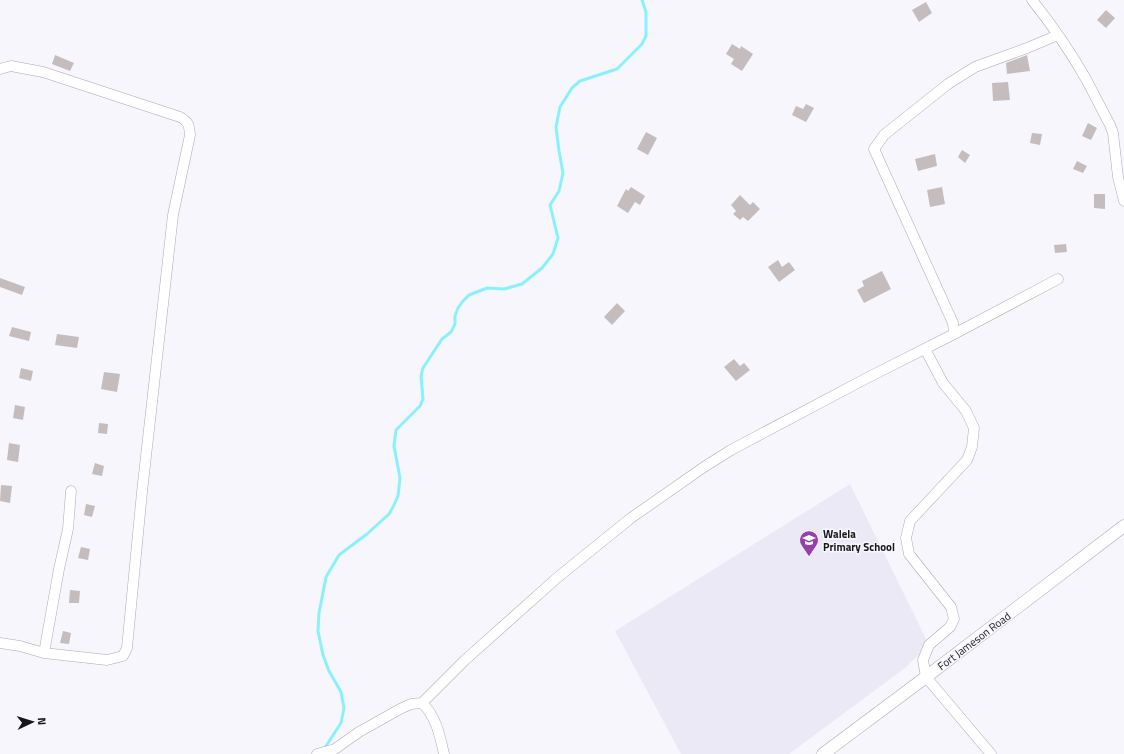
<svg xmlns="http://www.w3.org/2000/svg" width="1124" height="754" font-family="'Titillium Web',sans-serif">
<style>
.built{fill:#ece9f6}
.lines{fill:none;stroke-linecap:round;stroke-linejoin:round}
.stream{stroke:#89f1fd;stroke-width:3}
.building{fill:#c5bdbd}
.minor-casing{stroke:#abaaaf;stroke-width:11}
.tertiary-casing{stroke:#abaaaf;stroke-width:13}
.minor{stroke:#fff;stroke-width:10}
.tertiary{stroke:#fff;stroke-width:12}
.labels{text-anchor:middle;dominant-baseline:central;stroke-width:3;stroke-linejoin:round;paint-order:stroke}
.poi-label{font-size:11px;font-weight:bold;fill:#161517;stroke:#f7f6fc;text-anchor:start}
.street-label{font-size:11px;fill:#161517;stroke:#f7f6fc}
</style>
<rect width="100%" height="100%" fill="#f7f6fc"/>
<path class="built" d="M850 484 929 645 905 668 789 754H681L615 631Z"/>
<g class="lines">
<path class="stream" d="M326 746 341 723 344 708 341 692 329 671 323 655 318 631 319 613 326 577 339 555 367 534 389 514 393 507 398 496 400 478 394 446 396 430 420 406 423 399 421 376 423 368 442 339 451 332 455 324V316L458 308 463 301 469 295 487 288 504 289 522 284 542 268 553 254 558 238 550 205 559 191 563 173 559 151 556 127 560 107 572 88 580 81 617 69 642 44 646 36V12L642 0"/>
</g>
<path class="building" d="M926 2 932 13 919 22 912 10Z
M1106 10 1115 18 1106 28 1097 20Z
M732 44 740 49 741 46 753 54 742 71 731 64 734 59 726 54Z
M55 55 74 63 70 71 52 64Z
M1027 55 1030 71 1007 74 1006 63Z
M1008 82 1010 100 993 101 992 83Z
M806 104 814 108 806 122 792 115 796 106 803 109Z
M1088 123 1097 128 1091 140 1082 136Z
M646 132 657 138 648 155 637 149Z
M1032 133 1042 134 1040 145 1030 143Z
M962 150 970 155 965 163 958 157Z
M935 154 937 166 918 171 915 159Z
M1077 161 1087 166 1083 173 1073 169Z
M631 187 645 196 640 205 635 202 628 213 617 206 626 189 628 191Z
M942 187 945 204 930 207 927 190Z
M1094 194H1105V209L1094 208Z
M740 195 750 205 753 202 760 209 748 221 743 217 740 220 733 214 736 211 731 205Z
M1066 244 1067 252 1055 253 1054 245Z
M778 260 782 267 789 262 795 270 779 282 768 267Z
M882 271 891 289 864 303 857 290 864 286 862 281Z
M0 278 25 287 22 295 0 287Z
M617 303 625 311 612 325 604 317Z
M12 327 31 332 29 341 9 336Z
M57 334 79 337 77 348 55 345Z
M734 359 740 366 744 363 750 370 736 381 724 367Z
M21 368 33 371 31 381 19 378Z
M104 372 120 374 117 392 101 389Z
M15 405 25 407 23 420 13 418Z
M99 423 108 424 107 434 98 433Z
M9 443 20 445 18 462 7 460Z
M95 463 104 466 102 476 92 474Z
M1 485 12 486 10 503 0 501Z
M86 504 95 506 92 517 84 515Z
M81 547 90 549 88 560 78 558Z
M70 590 80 591 79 603H69Z
M63 631 71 633 69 644 60 643Z"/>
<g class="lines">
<g class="minor-casing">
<path id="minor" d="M1032 0C1052 25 1070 51 1086 79 1094 94 1102 110 1110 125L1113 133 1118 177 1124 201
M0 69 11 66 43 72 180 117C189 122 189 125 190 135L173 215 142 492 127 648 123 656 107 660 44 653
M954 334 953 323 874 149 884 135 899 123 948 84 975 67 1027 48 1058 35
M925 349 943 383 966 411 974 428 972 447 967 460 910 521 906 538 909 554 951 607 954 619 950 627 929 645 923 660 926 677 991 754
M0 643 20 646 44 653 59 569 68 529 71 491
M422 703 465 660 558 577 631 518 704 467 731 450 867 378 954 334 1058 279
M317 754 335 749 359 732 400 709 411 704 422 703C436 716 440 736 444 754"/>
</g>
<g class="tertiary-casing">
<path id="tertiary" d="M823 754 926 677 1124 526"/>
</g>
<use href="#minor" class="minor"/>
<use href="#tertiary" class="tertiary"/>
</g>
<defs>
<g id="school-pin" transform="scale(1)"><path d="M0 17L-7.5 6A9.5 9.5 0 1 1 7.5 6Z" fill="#9540ae" stroke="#f7f6fc"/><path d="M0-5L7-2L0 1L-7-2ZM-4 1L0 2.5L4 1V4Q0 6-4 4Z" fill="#fff"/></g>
</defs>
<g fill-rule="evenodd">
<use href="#school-pin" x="809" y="540"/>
</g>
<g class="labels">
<g class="poi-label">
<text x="823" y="534">Walela<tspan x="823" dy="13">Primary School</tspan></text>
</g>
<g class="street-label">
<text transform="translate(974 641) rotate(-37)">Fort Jameson Road</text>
</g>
</g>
<g transform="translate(32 722) rotate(86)" stroke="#f7f6fc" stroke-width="3" paint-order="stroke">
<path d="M0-3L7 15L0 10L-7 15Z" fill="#161517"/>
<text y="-6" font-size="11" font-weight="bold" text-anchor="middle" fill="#161517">N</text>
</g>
</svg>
